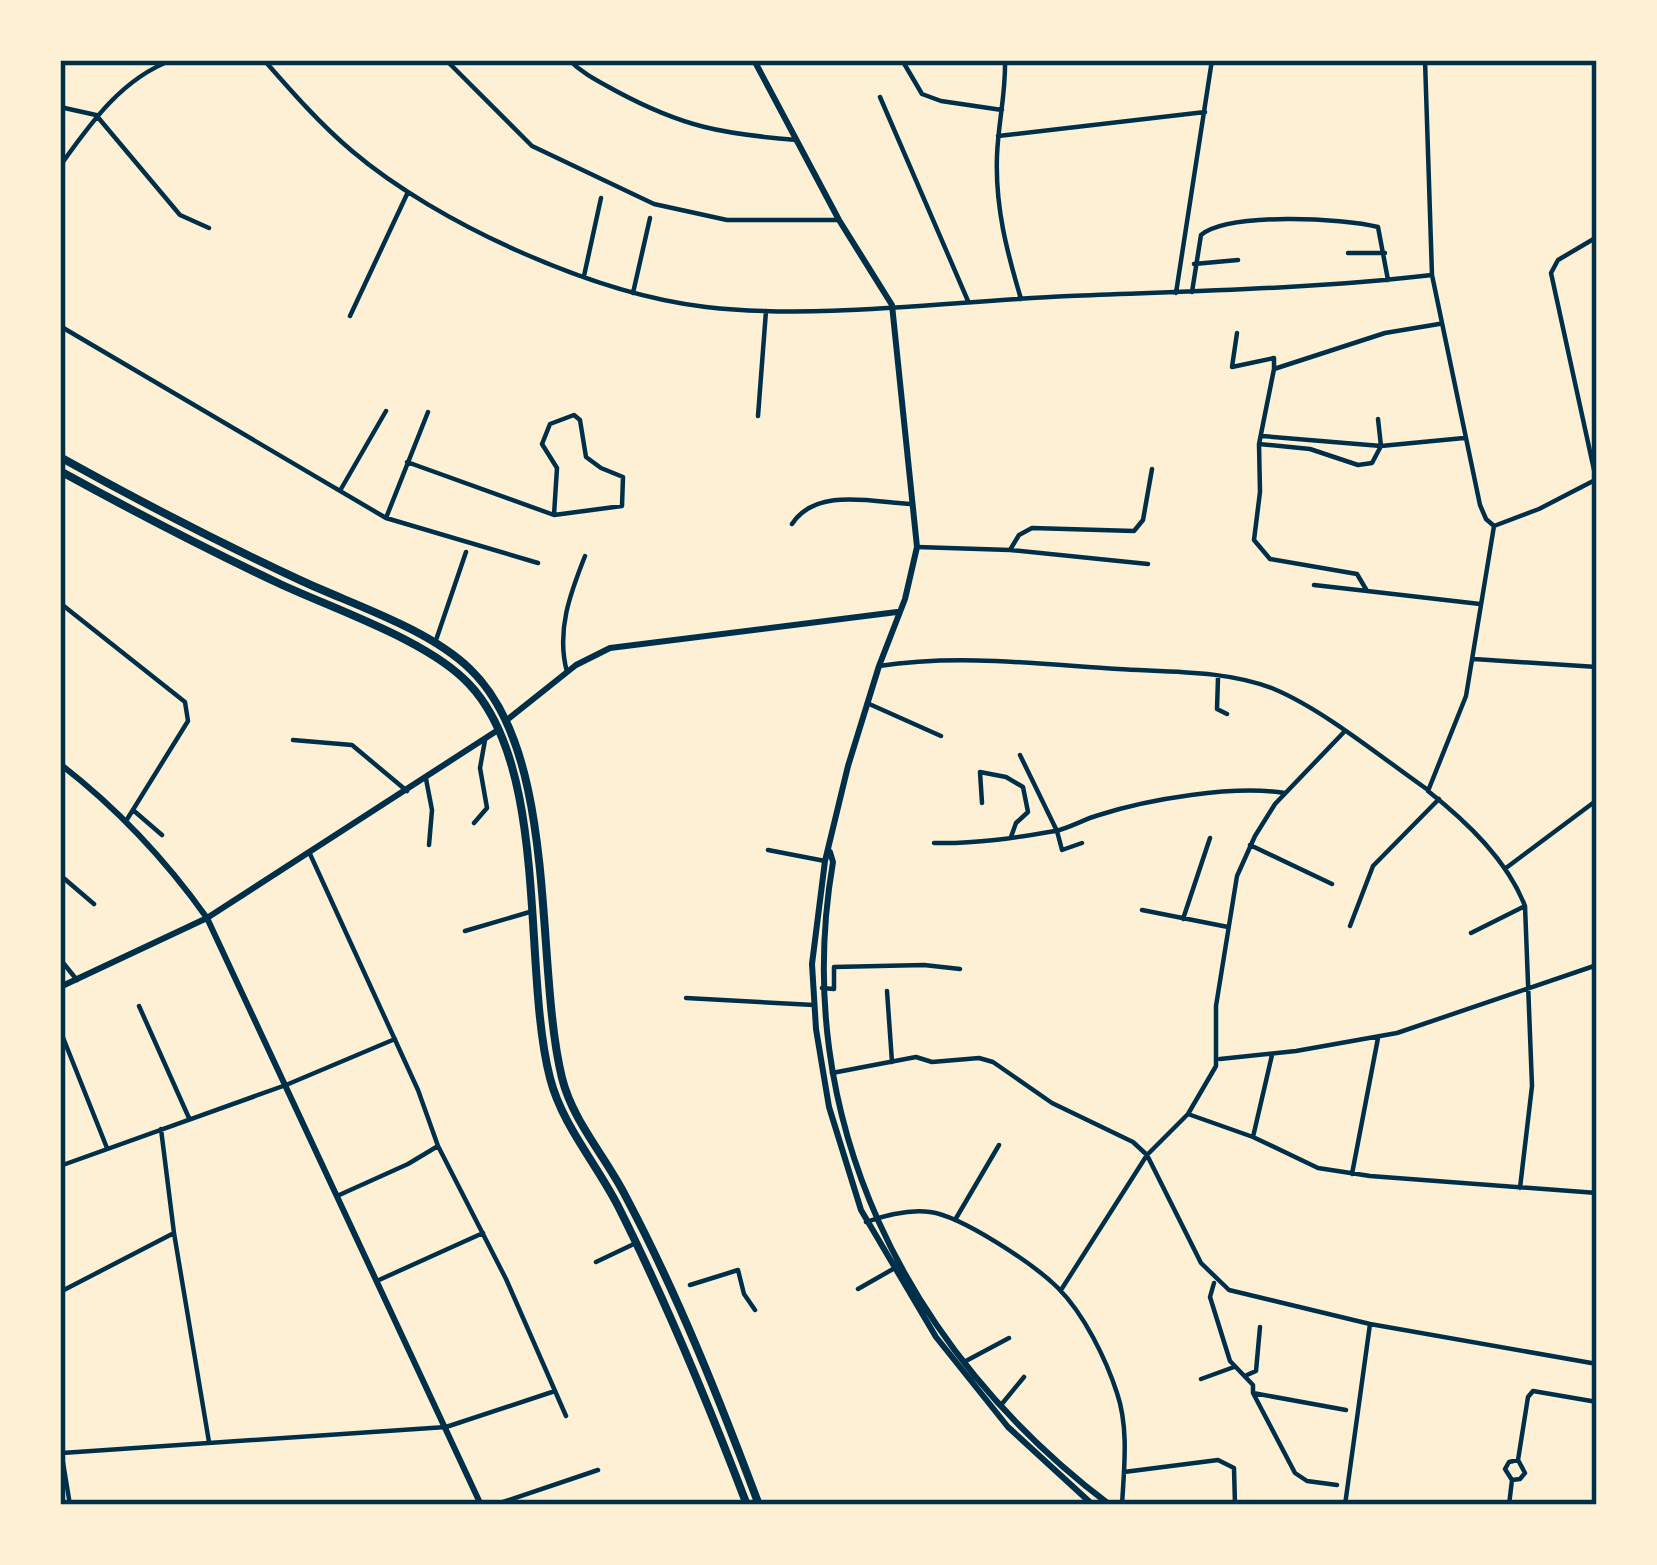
<svg xmlns="http://www.w3.org/2000/svg" width="1657" height="1565" font-family="Helvetica,sans-serif">
<style>
.lines{fill:none;stroke-linecap:round;stroke-linejoin:round}
.minor{stroke:#003049;stroke-width:4.5}
.tertiary{stroke:#003049;stroke-width:6}
.primary{stroke:#003049;stroke-width:8}
.neatline{fill:none;stroke:#003049;stroke-width:4.5}
</style>
<rect width="100%" height="100%" fill="#fdf0d5"/>
<g class="lines">
<path class="minor" d="M264 60C292 92 320 124 352 151 438 224 594 294 706 307 819 320 954 301 1069 296 1190 291 1312 289 1432 275
M446 60 532 146 654 204 727 220H839
M569 60C583 74 600 82 616 91 683 127 722 134 797 140
M902 60 922 94 941 101 1002 110
M1005 60C1006 93 998 124 997 156 995 207 1007 252 1021 299
M1425 60 1432 275 1480 505 1486 519 1494 526
M880 97 968 301
M60 107 96 115 180 215 209 228
M998 136 1205 112
M60 166C90 124 121 79 172 60
M1348 253H1385
M1194 264 1238 260
M584 276 601 198
M1192 292 1201 235C1229 212 1343 218 1378 227L1388 280
M633 293 650 218
M1176 293 1212 60
M350 316 408 192
M1439 324 1385 333 1274 369 1259 444 1260 492 1254 540 1270 559 1357 574 1367 591 1480 604
M60 326 386 518 538 563
M1237 333 1232 367 1274 358V369
M758 416 766 311
M1262 436 1381 446 1464 438
M1259 444 1310 449 1358 465 1372 463 1381 446 1378 419
M407 462 554 515 622 506 623 477 601 468 586 457 580 420 574 415 550 424 542 444 557 468 554 515
M1596 479 1551 273 1558 260 1597 237
M341 489 386 411
M386 518 428 412
M792 524C816 487 872 502 911 504
M1494 526 1466 696 1428 791C1467 822 1507 860 1525 906L1532 1086 1520 1188
M1494 526 1539 509 1597 479
M917 547 1010 550 1148 564
M1010 550 1019 535 1032 528 1134 531 1143 520 1152 469
M1314 585 1367 591
M60 603 185 702 188 721 126 821
M435 643 466 552
M1474 659 1597 667
M879 666C958 654 1039 664 1118 669 1168 672 1227 670 1274 689 1324 710 1382 758 1428 790
M567 672C556 631 570 594 585 556
M1218 678 1217 709 1227 714
M867 703 941 736
M293 740 352 745 407 791
M1020 755 1057 831 1062 850 1082 843
M426 779 432 810 429 845
M982 803 980 772 1006 777 1023 787 1028 812 1016 823 1011 837
M133 810 162 835
M474 823 487 808 480 768 485 740
M934 843C975 844 1015 838 1055 831 1070 828 1084 819 1099 815 1149 799 1233 785 1285 793
M1250 845 1332 884
M768 850 825 861
M310 854 418 1090 438 1146 408 1164 337 1196
M1506 868 1597 800
M60 875 94 904
M1142 910 1228 927
M1183 919 1210 838
M1350 926 1373 866 1439 799
M465 931 533 911
M1471 933 1525 906
M60 959 77 980
M822 988 834 989V967L924 965 960 969
M887 991 892 1062
M686 998 814 1005
M139 1006 189 1118
M60 1030 107 1148
M1220 1059 1296 1051 1397 1033 1597 965
M832 1073 916 1057 932 1062 979 1058 993 1062 1052 1103 1133 1142 1147 1155 1201 1263 1229 1290 1370 1324 1597 1364
M1188 1114 1253 1137 1318 1168 1370 1176 1597 1193
M161 1129 174 1233 209 1442
M1253 1137 1272 1055
M438 1146 506 1279 566 1416
M60 1166 286 1085 395 1039
M1352 1174 1378 1038
M955 1220 999 1145
M866 1222C886 1215 909 1209 930 1212 962 1216 1035 1265 1058 1288 1084 1314 1106 1359 1117 1393 1129 1428 1124 1469 1122 1505
M596 1262 636 1243
M379 1280 483 1233
M1214 1283 1210 1297 1230 1361 1253 1385V1393L1295 1473 1307 1481 1337 1485
M690 1285 738 1270 744 1294 755 1310
M858 1289 893 1269
M1061 1290 1147 1155 1188 1114 1216 1066V1006L1237 876 1255 836 1275 804 1344 732
M60 1292 174 1233
M964 1362 1009 1338
M1247 1375 1256 1371 1260 1327
M1201 1379 1234 1367
M1253 1393 1346 1410
M1001 1405 1024 1377
M60 1444 70 1505
M62 1453 446 1427 555 1391
M1518 1460 1528 1397 1533 1391 1597 1402
M1124 1472 1218 1460 1234 1468 1235 1505
M494 1505 598 1470
M1345 1505 1370 1324
M1509 1505 1512 1480 1505 1469 1509 1462 1518 1460 1525 1473 1520 1479 1512 1480"/>
<path class="tertiary" d="M754 60 839 220 892 305 917 547 905 599 879 666 848 766 825 861 812 964 816 1029 829 1107 861 1210 936 1337 1008 1427 1093 1505
M507 720 576 665 610 648 897 612
M60 764C117 808 165 859 207 918L481 1505
M830 852 833 862C789 1118 907 1352 1110 1505
M60 987 207 918 498 730"/>
<path class="primary" d="M60 457C139 501 220 543 302 581 354 605 429 629 470 669 560 755 534 963 562 1078 573 1122 606 1157 626 1197 678 1295 720 1401 759 1505
M60 471C131 510 204 548 278 583 333 609 428 640 469 684 550 769 522 970 550 1078 562 1125 596 1163 618 1206 667 1303 708 1403 747 1505"/>
</g>
<rect width="1657" height="1565" fill="none" stroke="#fdf0d5" stroke-width="126"/>
<rect x="63" y="63" width="1531" height="1439" class="neatline"/>
</svg>
